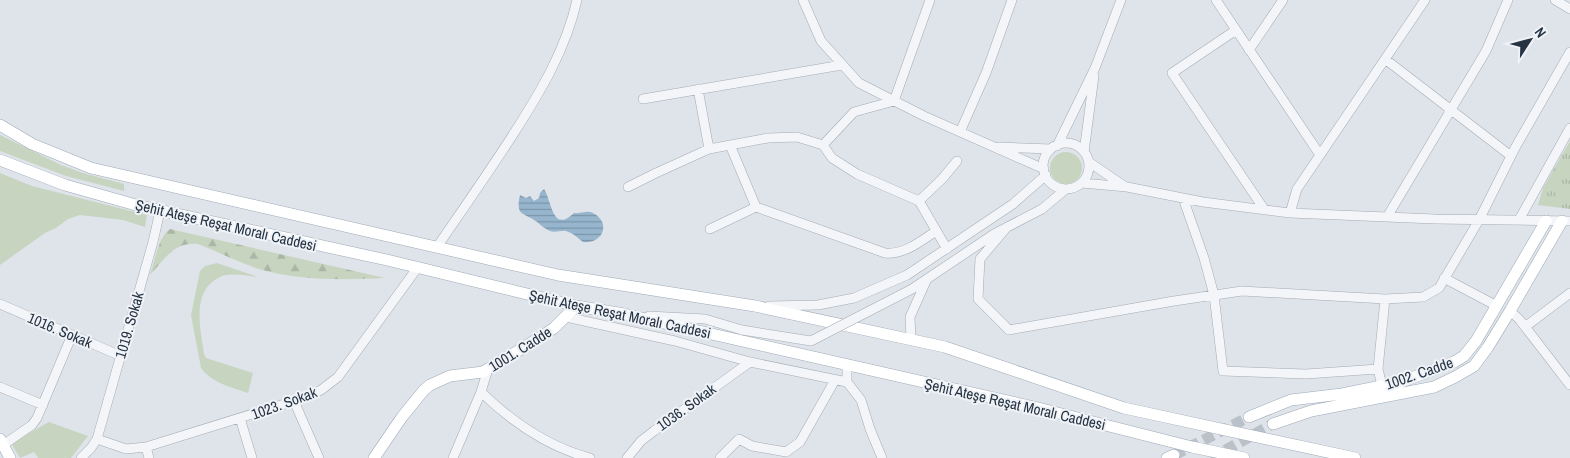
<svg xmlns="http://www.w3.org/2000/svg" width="1570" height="458" font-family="'Archivo Narrow',sans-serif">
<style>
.green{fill:#c7d5c0}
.forest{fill:url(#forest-firs)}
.park{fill:url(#park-tufts)}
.water{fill:url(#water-rules)}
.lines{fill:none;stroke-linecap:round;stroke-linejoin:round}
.major-tunnel{stroke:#bac1c9;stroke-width:11;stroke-dasharray:11 5.5;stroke-linecap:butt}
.minor-casing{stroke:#a4abb5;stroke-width:10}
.major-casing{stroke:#9daab7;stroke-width:12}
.minor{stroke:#f3f5f8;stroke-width:9}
.major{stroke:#fff;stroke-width:11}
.minor-bridge-casing{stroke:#a4abb5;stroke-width:10;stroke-linecap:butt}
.minor-bridge{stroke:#f3f5f8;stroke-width:9}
.labels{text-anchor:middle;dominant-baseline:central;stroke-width:4;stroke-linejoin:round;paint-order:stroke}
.street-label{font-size:15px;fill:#263343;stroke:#eff3f7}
</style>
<defs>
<pattern id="forest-firs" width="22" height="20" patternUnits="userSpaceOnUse" patternTransform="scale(1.25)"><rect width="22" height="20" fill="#c7d5c0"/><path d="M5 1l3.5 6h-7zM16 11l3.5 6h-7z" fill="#abb7a6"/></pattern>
<pattern id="park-tufts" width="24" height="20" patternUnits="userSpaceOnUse" patternTransform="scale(1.25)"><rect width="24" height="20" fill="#c7d5c0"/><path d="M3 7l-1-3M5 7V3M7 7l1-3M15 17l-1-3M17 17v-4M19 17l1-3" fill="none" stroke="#abb7a6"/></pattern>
<pattern id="water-rules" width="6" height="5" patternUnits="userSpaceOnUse" patternTransform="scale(1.25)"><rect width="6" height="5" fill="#97b6ce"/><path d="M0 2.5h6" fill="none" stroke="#7b95a9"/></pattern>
</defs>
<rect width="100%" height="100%" fill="#dfe4ea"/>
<path class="green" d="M0 135 61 165 83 173 124 184V191L66 176 0 151Z
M1050 168a16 16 0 1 1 32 0a16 16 0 1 1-32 0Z
M0 173 32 186 147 215 145 227 123 220 80 215 68 219 56 228 45 233 0 265Z
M217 263 258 277C247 276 230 272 220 277 190 291 201 330 204 354L206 358 253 373 248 393C231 387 212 383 201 368L191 315 200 271 205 266Z
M49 422 88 436 71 458H38L34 452 20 458 11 443Z"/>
<path class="forest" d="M170 229 385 278C342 280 300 281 259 269 238 262 218 252 198 244 174 241 165 259 150 275 154 263 159 235 170 229Z"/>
<path class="park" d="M1570 141V209L1538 205 1543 188Z"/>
<path class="water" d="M544 189C552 201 552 234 574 213 581 214 587 210 593 213 611 222 604 244 583 242 578 238 573 233 566 231 561 230 555 233 550 231 545 229 541 225 537 222 524 212 515 217 520 195L526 198 530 196 534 201 539 198 540 193Z"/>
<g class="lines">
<path class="major-tunnel" d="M1174 455 1249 417
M1211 458 1273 424"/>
<g class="minor-casing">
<path id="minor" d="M803 0 821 41 859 83 924 116 1044 169
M1216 0 1320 155
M1555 0 1570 9
M1236 30 1172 73 1264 209
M1249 50 1283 0
M1385 59 1511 156
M698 89 709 149
M643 99 842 65
M960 132 986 73 1012 0
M1043 166a23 23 0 1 1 46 0a23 23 0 1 1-46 0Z
M730 145 756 207 885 253C904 255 921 241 936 231
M823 145 832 158 857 174 919 201 947 249
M1057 146 1095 68 1121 0
M999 147 1051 149
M1084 152 1094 76
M1089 162 1124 186
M1082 183 1127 187 1203 202 1290 213 1435 219 1570 221
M628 187 656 173 709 149 768 138 797 137 823 145 854 112 894 101 930 0
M1183 198 1204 258 1214 295 1223 371 1306 374 1378 369
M919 201 942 179 957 161
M1290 213 1297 189 1425 0
M1387 217 1486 51 1508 0
M1519 220 1570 128
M1007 227 980 259 978 299 1009 330 1174 301 1242 291 1385 299 1423 297 1439 288 1479 220 1515 148 1570 52
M710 229 756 207
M437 247C463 209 489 172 514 133 541 91 566 49 577 0
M1444 278 1495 305
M912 289 994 234 1042 209 1066 189
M0 304 121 356
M769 306 818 305 854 298 907 275 1013 204 1046 175
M1510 311 1519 319 1570 385
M649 316 705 319 742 330
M566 317 675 341 750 362 847 382
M1525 327 1570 293
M911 339 910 317 926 281
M847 365V382L861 400 870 429 882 458
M1382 386 1378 369 1385 299
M0 387 43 405
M481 392C512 422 548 447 590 458
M294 401 319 458
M240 418 252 458
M97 439 126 449 146 447 307 397 321 390 338 377 418 267
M3 445 32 425 37 418 72 335
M146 447 149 458
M81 458 91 448 97 439 153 242 160 211
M453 458 481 392 488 369
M627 458 641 441 654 431 750 362
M720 458 739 439 752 446 786 452 800 442 835 380"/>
</g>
<g class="major-casing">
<path id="major" d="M0 125 32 144 91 168 558 275 755 306 945 347 1124 408 1355 458
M0 160 65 185 136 205 387 260 576 306 624 314 1038 408 1192 447 1244 458
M1249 417 1291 400 1342 394 1401 382 1454 362 1464 356 1476 341 1546 221
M1273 424 1311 411 1434 387 1455 377 1474 366 1488 347 1510 311 1562 221
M0 439 10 458
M374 458 402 417 424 390 430 385 450 376 483 372 536 340 554 328 576 306
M1167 458 1174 455"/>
</g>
<use href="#minor" class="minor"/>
<use href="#major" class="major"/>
<g class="minor-bridge-casing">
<path id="minor-bridge" d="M742 330 811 341 912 289"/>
</g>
<use href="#minor-bridge" class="minor-bridge"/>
</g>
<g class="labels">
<g class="street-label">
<text transform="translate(226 225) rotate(13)">Şehit Ateşe Reşat Moralı Caddesi</text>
<text transform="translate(620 314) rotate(12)">Şehit Ateşe Reşat Moralı Caddesi</text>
<text transform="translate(129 325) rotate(-74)">1019. Sokak</text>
<text transform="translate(60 330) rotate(23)">1016. Sokak</text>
<text transform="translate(520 349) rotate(-32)">1001. Cadde</text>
<text transform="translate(1419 373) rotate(-19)">1002. Cadde</text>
<text transform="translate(284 403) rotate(-20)">1023. Sokak</text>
<text transform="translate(1015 404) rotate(13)">Şehit Ateşe Reşat Moralı Caddesi</text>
<text transform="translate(686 407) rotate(-36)">1036. Sokak</text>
</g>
</g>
<g transform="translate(1530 40) rotate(54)" stroke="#eff3f7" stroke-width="4" paint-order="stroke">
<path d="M0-4L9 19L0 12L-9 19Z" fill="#263343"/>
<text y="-8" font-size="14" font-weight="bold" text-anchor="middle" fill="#263343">N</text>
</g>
</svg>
